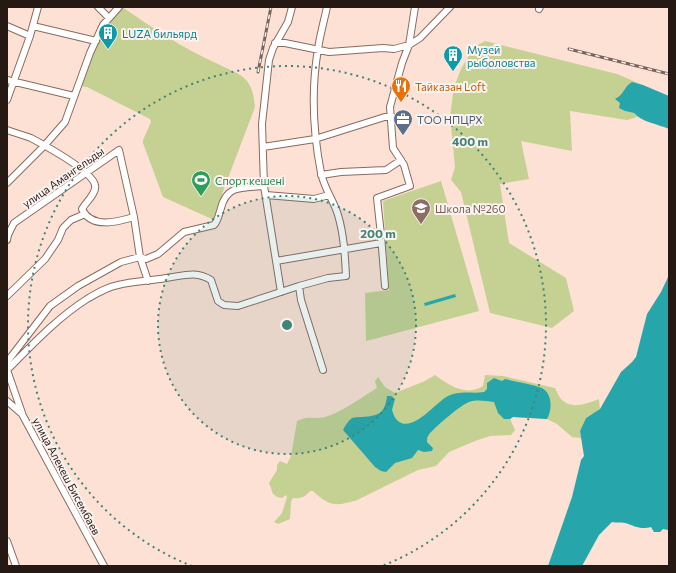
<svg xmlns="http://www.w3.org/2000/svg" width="676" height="573" font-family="Commissioner,sans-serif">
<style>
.green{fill:#c4d193}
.water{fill:#26a5aa}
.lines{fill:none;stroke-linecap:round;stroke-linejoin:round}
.minor-casing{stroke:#8a6a5e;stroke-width:8}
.minor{stroke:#fff;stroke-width:6}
.rail-casing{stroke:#77645c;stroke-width:3}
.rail{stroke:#fbf3f0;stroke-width:1.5;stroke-dasharray:4.5;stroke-linecap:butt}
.ring{fill:none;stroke:#408478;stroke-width:2;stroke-dasharray:2 4}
.labels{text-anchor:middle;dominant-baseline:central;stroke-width:4;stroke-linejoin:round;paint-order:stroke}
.culture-label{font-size:11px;fill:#0d838f;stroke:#fbf3f0;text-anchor:start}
.food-label{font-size:11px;fill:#c56008;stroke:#fbf3f0;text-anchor:start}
.service-label{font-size:11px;fill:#4e5e75;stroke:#fbf3f0;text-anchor:start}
.street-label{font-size:11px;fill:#261914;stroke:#fbf3f0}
.leisure-label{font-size:11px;fill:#27864d;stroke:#fbf3f0;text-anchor:start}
.education-label{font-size:11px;fill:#785e54;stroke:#fbf3f0;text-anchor:start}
.centre{fill:#408478;stroke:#fbf3f0;stroke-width:2}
.ring-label{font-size:12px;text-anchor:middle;font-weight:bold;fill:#408478;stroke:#fbf3f0;stroke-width:4;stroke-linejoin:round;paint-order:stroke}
</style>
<rect width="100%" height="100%" fill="#fee1d5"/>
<path class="green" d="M122 7C153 28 184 49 218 64 227 69 241 73 247 81 253 89 254 98 255 107L222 194 223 200 216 219 214 220 163 197 143 143V140L151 122 150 119 87 87 80 86C89 61 101 24 122 7Z
M485 41 617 74 643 85C640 84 636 83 633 83 625 83 621 96 620 103L625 111 634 113 637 117 627 120 570 111 572 151 521 141 529 179 500 184 509 243 566 278 574 311 552 328 490 313 461 192 451 180 455 167 450 116 454 87 461 69 474 47Z
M441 181 479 311 374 339 366 341 365 293 389 290 383 201Z
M435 375C449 385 466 397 483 386L485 375 503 376 555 388C557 392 559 397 562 400 573 410 588 403 599 399L600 409 586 418 580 431 581 438 572 437 557 424 547 419 513 417 510 419 515 430 511 435 490 436 475 441 449 452 436 466 418 470 357 500C335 507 329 506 313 491H310C305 497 301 499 293 498L291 502 290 519 278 524 274 522 282 513 287 497 286 495 282 498 277 497 273 494 269 483 277 470V465L280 461 287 464 291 456 297 421C310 415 314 420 325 417 340 413 364 396 377 388L375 381 378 377 385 387 395 393 425 381Z"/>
<path class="water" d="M632 82 643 85 669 96V129C658 124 641 122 634 113L625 111 619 108 620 103 615 99C625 94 623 87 632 82Z
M669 275V529L668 530 663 529 660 532H654L651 527C640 530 635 526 625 523 621 522 616 523 612 522L599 535 582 566H548L572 497 581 460 584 456 580 431 586 418 600 409 621 372 632 362 636 357 647 314 661 292Z
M455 294 456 297 425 306 424 303Z
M494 378 502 381 505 379C517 382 531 384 542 388 553 394 552 411 547 419L513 417 510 419H504L498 413 494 402C486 401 477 399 469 402 462 404 432 429 428 436 427 438 427 439 427 442L433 448 432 451 424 452 418 450 412 458 395 463 386 472 381 471 375 467 343 430C345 426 348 421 352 418 355 417 359 417 362 417 378 416 385 414 387 396H391L395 399 392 410C393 413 395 419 398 421 413 433 435 403 448 396 459 390 472 394 484 392L487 389V383Z"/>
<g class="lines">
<g class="minor-casing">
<path id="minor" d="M98 7 109 18
M539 9 540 7
M7 26 30 36
M33 26 96 41
M275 43H285L329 52 383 48 394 49 409 45 420 38 450 7
M7 80 74 96
M7 100 30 36 38 7
M7 130C15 133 23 135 31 138 44 145 92 171 95 185 97 193 86 202 82 209 91 229 117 222 134 217
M263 147 315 139 391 115
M321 175 341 172 386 170 401 160
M7 183 44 146 65 122 90 53 103 25 119 7
M266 195 314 199 329 195
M7 240 8 235 14 223 119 150 134 217 140 257 148 281
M276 261 381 243
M299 286 301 300 323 370
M385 286 381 235 377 198 410 186 404 165 393 148 390 107 402 63 409 45 415 7
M281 292 264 186 262 124 269 60 273 48 288 22 292 7
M7 296 45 259 58 240 63 228 71 220 85 214
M7 362 50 306 78 286 121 262 140 257 146 259 158 254 184 232 214 225C218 221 219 214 221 208 227 184 244 188 264 186
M7 370C33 344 56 319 87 299 97 293 107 287 118 285 134 281 150 281 166 278 182 276 196 270 211 280L218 301 224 305 238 306 299 286 328 278 346 276C345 256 344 235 338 215 334 201 324 188 321 173 313 132 311 90 318 49 320 35 324 21 327 7
M7 370 22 413
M7 401 22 414 104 566
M7 541 16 566"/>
</g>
<use href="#minor" class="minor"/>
<g class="rail-casing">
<path id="rail" d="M569 49 669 74
M258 72 271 7"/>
</g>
<use href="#rail" class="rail"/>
</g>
<circle cx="287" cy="325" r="129" fill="#408478" fill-opacity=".12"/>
<g class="ring">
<circle cx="287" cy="325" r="129"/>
<path d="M192 566A259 259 0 1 1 382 566"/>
</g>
<defs>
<g id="building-pin" transform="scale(1)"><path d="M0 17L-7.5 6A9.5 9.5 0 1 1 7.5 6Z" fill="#0f9aa8" stroke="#fbf3f0"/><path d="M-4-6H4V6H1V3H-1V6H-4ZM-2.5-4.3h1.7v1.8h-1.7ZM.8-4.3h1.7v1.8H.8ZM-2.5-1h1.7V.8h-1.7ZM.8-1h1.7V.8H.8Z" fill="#fff"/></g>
<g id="restaurant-pin" transform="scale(1)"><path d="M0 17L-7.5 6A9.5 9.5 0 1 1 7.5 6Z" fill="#e8710a" stroke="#fbf3f0"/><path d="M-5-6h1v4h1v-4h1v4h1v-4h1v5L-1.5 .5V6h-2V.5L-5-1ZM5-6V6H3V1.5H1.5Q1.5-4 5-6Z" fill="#fff"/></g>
<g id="office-pin" transform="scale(1)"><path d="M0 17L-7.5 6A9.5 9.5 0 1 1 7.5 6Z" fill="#5c6f8a" stroke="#fbf3f0"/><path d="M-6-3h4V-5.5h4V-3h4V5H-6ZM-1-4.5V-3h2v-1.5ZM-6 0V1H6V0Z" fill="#fff"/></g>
<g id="stadium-pin" transform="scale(1)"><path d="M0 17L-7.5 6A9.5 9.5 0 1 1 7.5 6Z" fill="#2e9e5b" stroke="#fbf3f0"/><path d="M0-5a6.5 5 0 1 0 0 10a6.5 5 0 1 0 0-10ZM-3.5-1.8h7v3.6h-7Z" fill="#fff"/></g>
<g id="school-pin" transform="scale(1)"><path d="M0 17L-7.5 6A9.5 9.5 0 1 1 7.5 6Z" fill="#8d6e63" stroke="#fbf3f0"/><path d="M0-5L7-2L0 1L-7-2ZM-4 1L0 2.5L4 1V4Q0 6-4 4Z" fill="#fff"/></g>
</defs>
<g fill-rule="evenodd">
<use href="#building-pin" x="108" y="33"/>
<use href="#building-pin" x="453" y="55"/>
<use href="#restaurant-pin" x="401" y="86"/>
<use href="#office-pin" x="403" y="119"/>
<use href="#stadium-pin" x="201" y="180"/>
<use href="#school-pin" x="421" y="208"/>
</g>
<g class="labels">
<g class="culture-label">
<text x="122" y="33">LUZA бильярд</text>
<text x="467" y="49">Музей<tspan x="467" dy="13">рыболовства</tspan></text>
</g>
<g class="food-label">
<text x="415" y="86">Тайказан Loft</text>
</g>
<g class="service-label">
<text x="417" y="119">ТОО НПЦРХ</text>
</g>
<g class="street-label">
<text transform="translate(63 177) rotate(-35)">улица Амангельды</text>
<text transform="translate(67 476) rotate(62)">улица Алекеш Бисембаев</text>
</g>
<g class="leisure-label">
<text x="215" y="180">Спорт кешені</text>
</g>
<g class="education-label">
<text x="435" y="208">Школа №260</text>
</g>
</g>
<circle cx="287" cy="325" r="6" class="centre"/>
<g class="ring-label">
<text x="470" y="146">400 m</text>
<text x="378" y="238">200 m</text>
</g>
<rect width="676" height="573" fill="none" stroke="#261914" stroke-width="16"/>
</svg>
